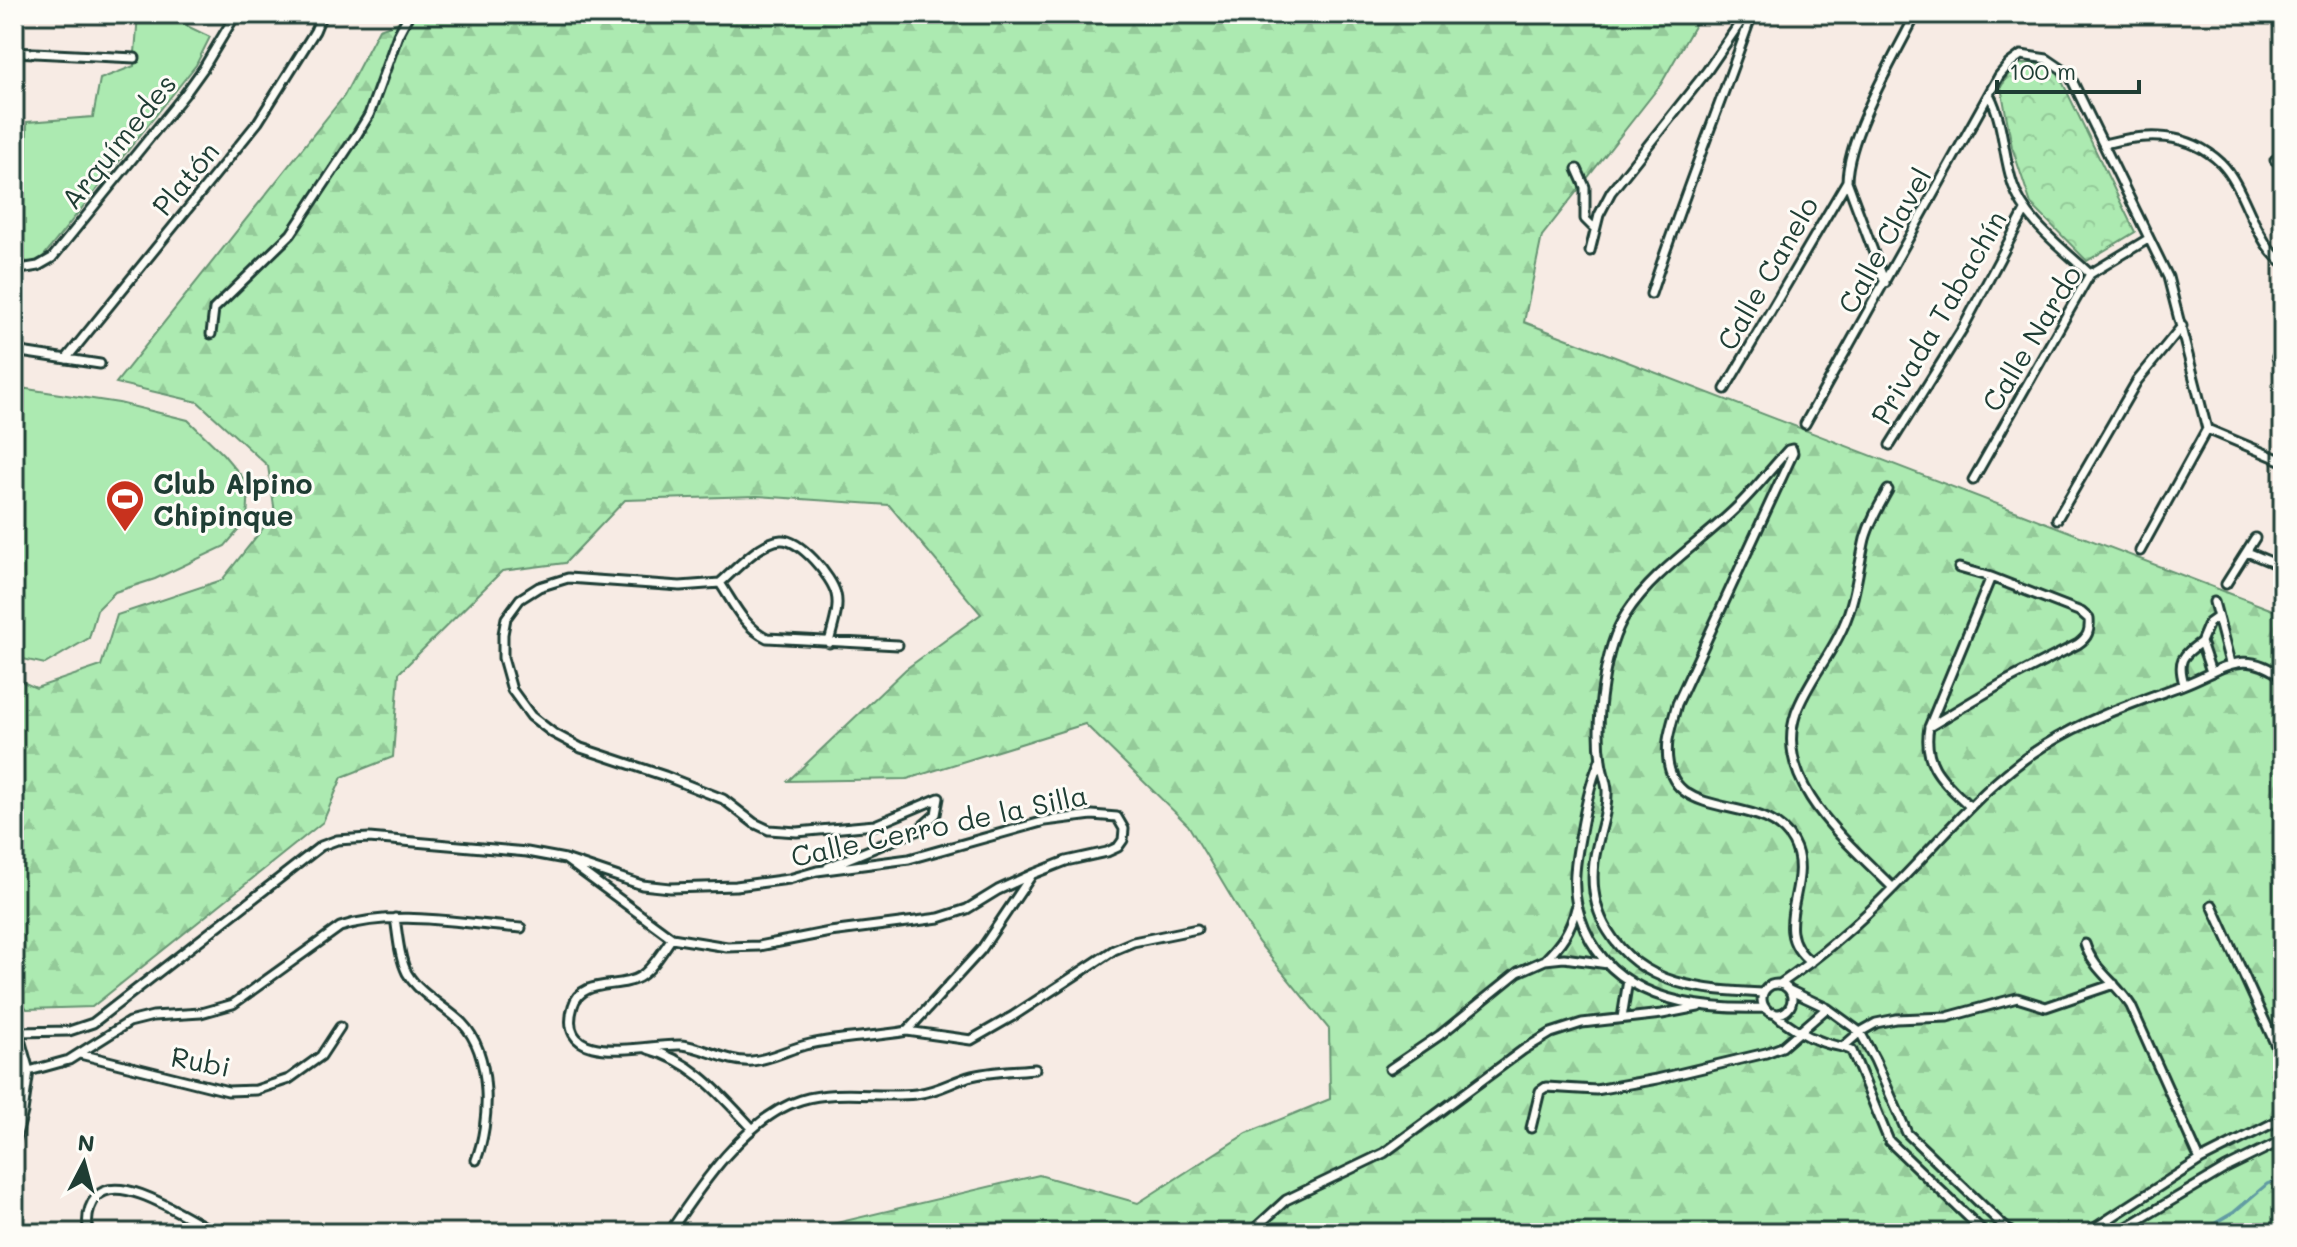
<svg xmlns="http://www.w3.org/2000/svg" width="2297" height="1247" font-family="Mali,sans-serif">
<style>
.grass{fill:#aceab1;stroke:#669472;stroke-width:2}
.forest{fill:url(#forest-firs);stroke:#669472;stroke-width:2}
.park{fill:url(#park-crowns);stroke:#669472;stroke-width:2}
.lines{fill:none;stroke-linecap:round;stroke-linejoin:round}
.stream{stroke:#629ca3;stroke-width:3}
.minor-casing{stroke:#1f3d34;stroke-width:13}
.minor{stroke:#fdfcf7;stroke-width:7}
.labels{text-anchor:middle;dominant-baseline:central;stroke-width:6;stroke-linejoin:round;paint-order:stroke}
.street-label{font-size:28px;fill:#1f3d34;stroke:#fdfcf7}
.poi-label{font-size:28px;font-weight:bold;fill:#1f3d34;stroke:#fdfcf7;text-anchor:start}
</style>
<defs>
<pattern id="forest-firs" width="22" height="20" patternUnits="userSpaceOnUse" patternTransform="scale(2)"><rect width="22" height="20" fill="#aceab1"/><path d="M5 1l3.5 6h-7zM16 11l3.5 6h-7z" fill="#94ca99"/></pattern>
<pattern id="park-crowns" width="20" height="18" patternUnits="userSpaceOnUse" patternTransform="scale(2)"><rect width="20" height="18" fill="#aceab1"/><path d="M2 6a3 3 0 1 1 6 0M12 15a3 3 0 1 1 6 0" fill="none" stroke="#94ca99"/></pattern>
</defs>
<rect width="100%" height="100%" fill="#f7ebe4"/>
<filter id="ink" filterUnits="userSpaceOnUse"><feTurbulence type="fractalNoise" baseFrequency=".0125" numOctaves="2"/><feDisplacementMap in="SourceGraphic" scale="16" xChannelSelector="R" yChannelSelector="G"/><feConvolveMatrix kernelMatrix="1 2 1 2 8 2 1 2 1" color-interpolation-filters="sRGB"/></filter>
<g filter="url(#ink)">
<path class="grass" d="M138 14H191L187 26 210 37 196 65 38 263 14 260V173L26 174 27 122 93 117 100 79 134 66Z
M14 387 119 403 188 420 223 454 249 485 247 520 225 546 155 579 115 592 97 610 89 638 45 664 14 657Z"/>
<path class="forest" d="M421 14H1701L1661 84 1542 236 1524 322 2283 614V1233H829L832 1224 1039 1175 1138 1203 1247 1133 1330 1099 1329 1029 1258 942 1188 825 1085 724 907 779 788 781 906 669 981 614 889 505 757 496 625 500 565 563 502 571 399 673 393 757 342 777 323 822 92 1007 27 1009 14 994V678L36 688 101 666 117 615 222 580 275 513 268 466 198 402 116 383 344 96 379 29Z"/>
<path class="park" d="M2019 64H2037L2057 71 2135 232 2087 261 2031 204 2012 147 2001 87 2012 68Z"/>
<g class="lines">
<path class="stream" d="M2198 1233 2234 1212 2267 1184 2283 1178"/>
<g class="minor-casing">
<path id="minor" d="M14 52 135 58
M1990 96C2004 124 2003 156 2013 185 2025 222 2063 248 2090 274
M2104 144C2145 133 2188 131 2221 163 2236 178 2245 204 2254 222 2262 237 2269 253 2283 262
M2275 160 2283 164
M1577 169 1585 187V219L1595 229
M1590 251 1599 215 1611 192 1707 71 1746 14
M14 270 38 266 52 258 185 94 203 69 236 14
M1885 283 1847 181C1848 134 1894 58 1916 14
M1651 294C1682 199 1719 108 1752 14
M211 334 214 309 291 234 358 133 369 115 398 35 409 14
M14 351 100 364
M2277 357 2283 361
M66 359 258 122 315 31 322 14
M1725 389 1847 181
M1805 424 1999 76 2009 64 2021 55 2047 59 2069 74 2168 277 2207 429
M2207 429 2283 461
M1890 445 1963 328 2025 211
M1792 449 1793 453 1677 704C1674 716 1670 728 1668 740 1658 831 1763 787 1793 842 1816 884 1766 929 1811 962
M1973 480 2090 274 2148 239
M1888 490C1879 506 1870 521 1865 539 1858 569 1856 599 1843 627 1830 657 1807 682 1796 713 1772 783 1849 843 1893 888
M2057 519 2137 381 2182 326
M2140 551 2207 429
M2247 552 2283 567
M720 583C735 570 761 541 781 540 800 539 832 577 836 594 840 609 832 628 829 643
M2226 584 2255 538
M2214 602 2230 663
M2211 672 2201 642 2209 623 2216 618
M2184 684C2177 660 2182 656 2201 642
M1929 727 2006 681 2078 644C2088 637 2090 631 2089 619L2081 612 1991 577 1959 568
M1600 760C1589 786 1585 810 1580 838 1576 859 1572 884 1577 905 1598 996 1687 1011 1765 1008
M1970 807C1945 782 1922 766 1929 727L1991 577
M828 867 918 830 936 814 939 798 875 825 797 832 769 830 754 823 723 799 665 776 581 748 553 733 531 716 512 690 503 658V634L506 618 520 599 539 587 568 578 680 586 720 583C734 604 744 627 767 638L898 645
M2212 905 2283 1061
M395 918C398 936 399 957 407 973 420 995 445 1006 462 1023 492 1054 491 1122 476 1160
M672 938C663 950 654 967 641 976 621 990 581 977 573 1006 554 1071 650 1043 681 1045 705 1047 727 1063 752 1061 772 1059 790 1048 810 1044 842 1037 875 1037 907 1031L981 950 1031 876
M2085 944C2093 970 2117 983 2131 1006L2200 1160
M1545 960C1561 944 1571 930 1576 908
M1780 984C1821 956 1860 922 1895 886 1943 838 1986 782 2045 745 2090 717 2134 703 2183 685 2223 670 2243 646 2283 678
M1762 999a15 15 0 1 1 30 0a15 15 0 1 1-30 0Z
M1789 990 1827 1008 1860 1032 1875 1060 1907 1133 2011 1233
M1763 993C1704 990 1642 987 1608 931 1595 910 1591 887 1594 862 1597 838 1608 815 1607 790 1606 780 1602 771 1601 761 1595 720 1604 648 1626 614 1653 572 1700 543 1735 509 1754 491 1770 470 1788 450L1792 449
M1774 1013C1788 1025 1802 1035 1820 1041 1831 1046 1842 1045 1852 1051L1889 1141 1985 1233
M1622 1018 1628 980
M14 1028 18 1032 29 1071 23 1112 14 1146
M907 1031 971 1040 1013 1016 1114 950 1133 942 1197 929
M18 1032 69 1031 93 1023 321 846 337 840 369 838 527 852 565 859 642 885 670 888 736 886 789 879 817 871 909 859 1045 821 1092 815 1117 817 1124 829 1123 840 1118 847 1107 852 1066 861 1033 874 998 890 967 909 939 918 830 932 759 946 727 947 672 938 565 859
M1844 1046 1860 1032 1876 1023 1896 1019 1947 1017 2017 998 2046 1007 2114 984
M648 1049C693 1061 721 1095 752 1128
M80 1054 228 1091 256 1090 289 1079 321 1056 340 1027
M1390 1069 1440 1035 1518 972 1545 960 1564 958 1608 964
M29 1071 69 1060 129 1022 153 1016 201 1013 233 1004 340 927C397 909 462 924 521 928
M1531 1128 1540 1091 1546 1087 1596 1090 1657 1079 1766 1053 1782 1047 1827 1008
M89 1233C86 1220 87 1208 96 1197 120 1170 191 1221 217 1233
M669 1233C699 1188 746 1117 801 1100 838 1089 878 1098 916 1094 936 1092 950 1083 968 1077 989 1071 1013 1071 1035 1069
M1250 1233 1286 1200 1384 1153 1523 1050 1551 1033 1582 1023 1662 1014 1698 1007
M2087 1233 2200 1160 2283 1118
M2117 1233 2226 1168 2283 1140"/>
</g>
<use href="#minor" class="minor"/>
</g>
</g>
<defs>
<g id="stadium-pin" transform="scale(2)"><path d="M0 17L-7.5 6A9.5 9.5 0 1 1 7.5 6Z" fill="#c8321e" stroke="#fdfcf7"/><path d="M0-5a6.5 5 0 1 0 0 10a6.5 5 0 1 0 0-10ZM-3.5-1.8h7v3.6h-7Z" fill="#fff"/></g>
</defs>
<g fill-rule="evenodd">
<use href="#stadium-pin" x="125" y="499"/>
</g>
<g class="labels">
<g class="street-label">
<text transform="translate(118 141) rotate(-51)">Arquímedes</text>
<text transform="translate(185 178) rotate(-50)">Platón</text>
<text transform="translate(1884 240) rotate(-61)">Calle Clavel</text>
<text transform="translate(1767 273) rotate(-60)">Calle Canelo</text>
<text transform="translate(1938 317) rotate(-60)">Privada Tabachín</text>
<text transform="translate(2031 338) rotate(-59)">Calle Nardo</text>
<text transform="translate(939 825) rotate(-12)">Calle Cerro de la Silla</text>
<text transform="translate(201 1061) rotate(11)">Rubi</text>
</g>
<g class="poi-label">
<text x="153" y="483">Club Alpino<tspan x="153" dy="32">Chipinque</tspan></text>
</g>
</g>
<rect width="2297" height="1247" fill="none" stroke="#fdfcf7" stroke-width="48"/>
<rect x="24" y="24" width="2249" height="1199" fill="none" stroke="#1f3d34" stroke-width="3" filter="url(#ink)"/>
<g transform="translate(84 1163) rotate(6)" stroke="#fdfcf7" stroke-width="6" paint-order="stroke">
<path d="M0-6L14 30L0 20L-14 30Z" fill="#1f3d34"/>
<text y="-12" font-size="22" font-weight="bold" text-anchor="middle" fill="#1f3d34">N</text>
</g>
<path d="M1997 80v12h142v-12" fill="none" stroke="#1f3d34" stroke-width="4"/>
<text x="2009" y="80" font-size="24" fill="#1f3d34" stroke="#fdfcf7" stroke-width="6" paint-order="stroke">100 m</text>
</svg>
